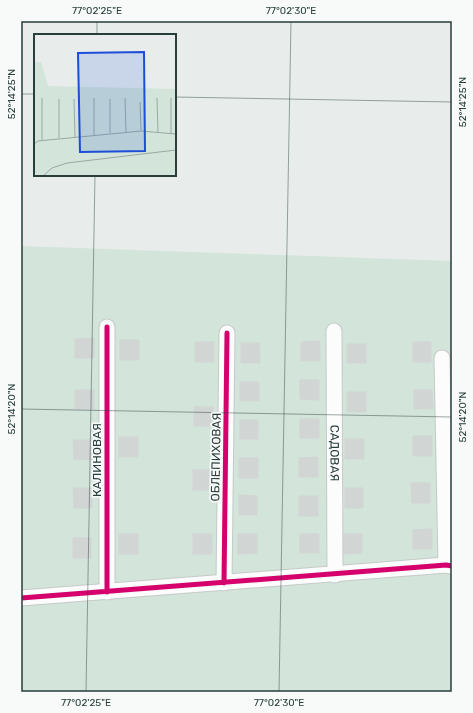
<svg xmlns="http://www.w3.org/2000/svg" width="473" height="713" font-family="Rubik,sans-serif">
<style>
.green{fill:#d3e4da}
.building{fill:#d1d5d4;stroke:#d1d5d4}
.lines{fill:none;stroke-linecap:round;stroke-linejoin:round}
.minor-casing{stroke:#c5cac8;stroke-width:17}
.minor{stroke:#fcfcfc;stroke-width:15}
.cycleway-casing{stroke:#f7faf9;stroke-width:8}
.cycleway{stroke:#d6006c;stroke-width:5}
.ticks{fill:none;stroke:#273e3b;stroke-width:1;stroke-opacity:0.45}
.labels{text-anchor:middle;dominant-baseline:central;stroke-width:3.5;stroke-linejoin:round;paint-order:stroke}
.street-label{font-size:12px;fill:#273e3b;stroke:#f7faf9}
.inset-road{fill:none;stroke:#9ba7a5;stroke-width:1}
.view{fill:#1d4ed8;fill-opacity:0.15;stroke:#1d4ed8;stroke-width:2}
.inset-edge{fill:none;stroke:#273e3b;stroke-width:2}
.neatline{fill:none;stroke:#273e3b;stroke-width:1.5}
.ticks-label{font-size:10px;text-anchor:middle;fill:#273e3b}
</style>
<rect width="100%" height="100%" fill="#e8edeb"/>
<path class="green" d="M21 246 452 261V692H21Z"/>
<path class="building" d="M94 338V358H75V339Z
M120 340H139V360H120Z
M320 341V361H301V342Z
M195 342H214V362H195Z
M413 342H431V362H413Z
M241 343H259L260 363H241Z
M347 344H366V363H347Z
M300 380H319V400L300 399Z
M240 382H259V401H240Z
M75 390H94V409H75Z
M414 390H432L433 409H414Z
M347 392H366V412H347Z
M194 407H213V426H194Z
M300 419H319V438H300Z
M240 420H258V439H240Z
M413 436H432V456H413Z
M119 437H138V457H119Z
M345 439H364V459H345Z
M73 440H92V460L74 459Z
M318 457V477H299V458Z
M239 458H258V478H239Z
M193 470H212V490H193Z
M411 483H430V503H412Z
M73 488H92V508H74Z
M345 488H363V508H345Z
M239 495 257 496V515H239Z
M299 496H318V516H299Z
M432 529V549H413V530Z
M119 534H138V554H119Z
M193 534H212V554H193Z
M238 534H257V553L238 554Z
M300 534H319V553H300Z
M343 534H362V553L343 554Z
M73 538H91V558H73Z"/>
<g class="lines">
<g class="minor-casing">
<g id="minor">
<path id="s1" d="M334 331 335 575"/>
<path d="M442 358 446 565"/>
<path d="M224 583 227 333"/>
<path d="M107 592V327"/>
<path d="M21 598 446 565 452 566"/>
</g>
</g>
<use href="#minor" class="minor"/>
<g class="cycleway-casing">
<path id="cycleway" d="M224 583 227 333
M107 592V327
M21 598 446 565 452 566"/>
</g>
<use href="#cycleway" class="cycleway"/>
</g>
<path class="ticks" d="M97 35V21M21 94H35M175 97 452 102M21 409 452 417M86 692 95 175M279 692 291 21"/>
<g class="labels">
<g class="street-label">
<text stroke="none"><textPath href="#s1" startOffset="122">САДОВАЯ</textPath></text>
<text transform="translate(216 457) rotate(-89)">ОБЛЕПИХОВАЯ</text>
<text transform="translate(97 460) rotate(-90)">КАЛИНОВАЯ</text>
</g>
</g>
<g transform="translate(34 34)">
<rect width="142" height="142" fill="#e8edeb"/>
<path d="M0 28H7L14 52 142 55V142H0Z" fill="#d3e4da"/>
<path class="inset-road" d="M8 64V106M60 64V101M91 64 92 98M123 64 124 99M137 64V100M25 65V104M40 65 41 103M76 65V99M106 68 107 96M0 110 4 107 107 97 142 100M9 142 18 134 33 129 142 116"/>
<path class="view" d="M110 18 111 117 46 118 44 19Z"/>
<rect width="142" height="142" class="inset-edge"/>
</g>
<rect width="473" height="713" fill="none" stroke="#f7faf9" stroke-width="44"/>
<rect x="22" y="22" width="429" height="669" class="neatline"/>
<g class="ticks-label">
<text x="97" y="14">77°02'25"E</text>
<text x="291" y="14">77°02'30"E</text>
<text transform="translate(11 94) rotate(-90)" y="4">52°14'25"N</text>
<text transform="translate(462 102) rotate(-90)" y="4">52°14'25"N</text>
<text transform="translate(11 409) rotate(-90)" y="4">52°14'20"N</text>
<text transform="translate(462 417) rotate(-90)" y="4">52°14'20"N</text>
<text x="86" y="706">77°02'25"E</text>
<text x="279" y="706">77°02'30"E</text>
</g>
</svg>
